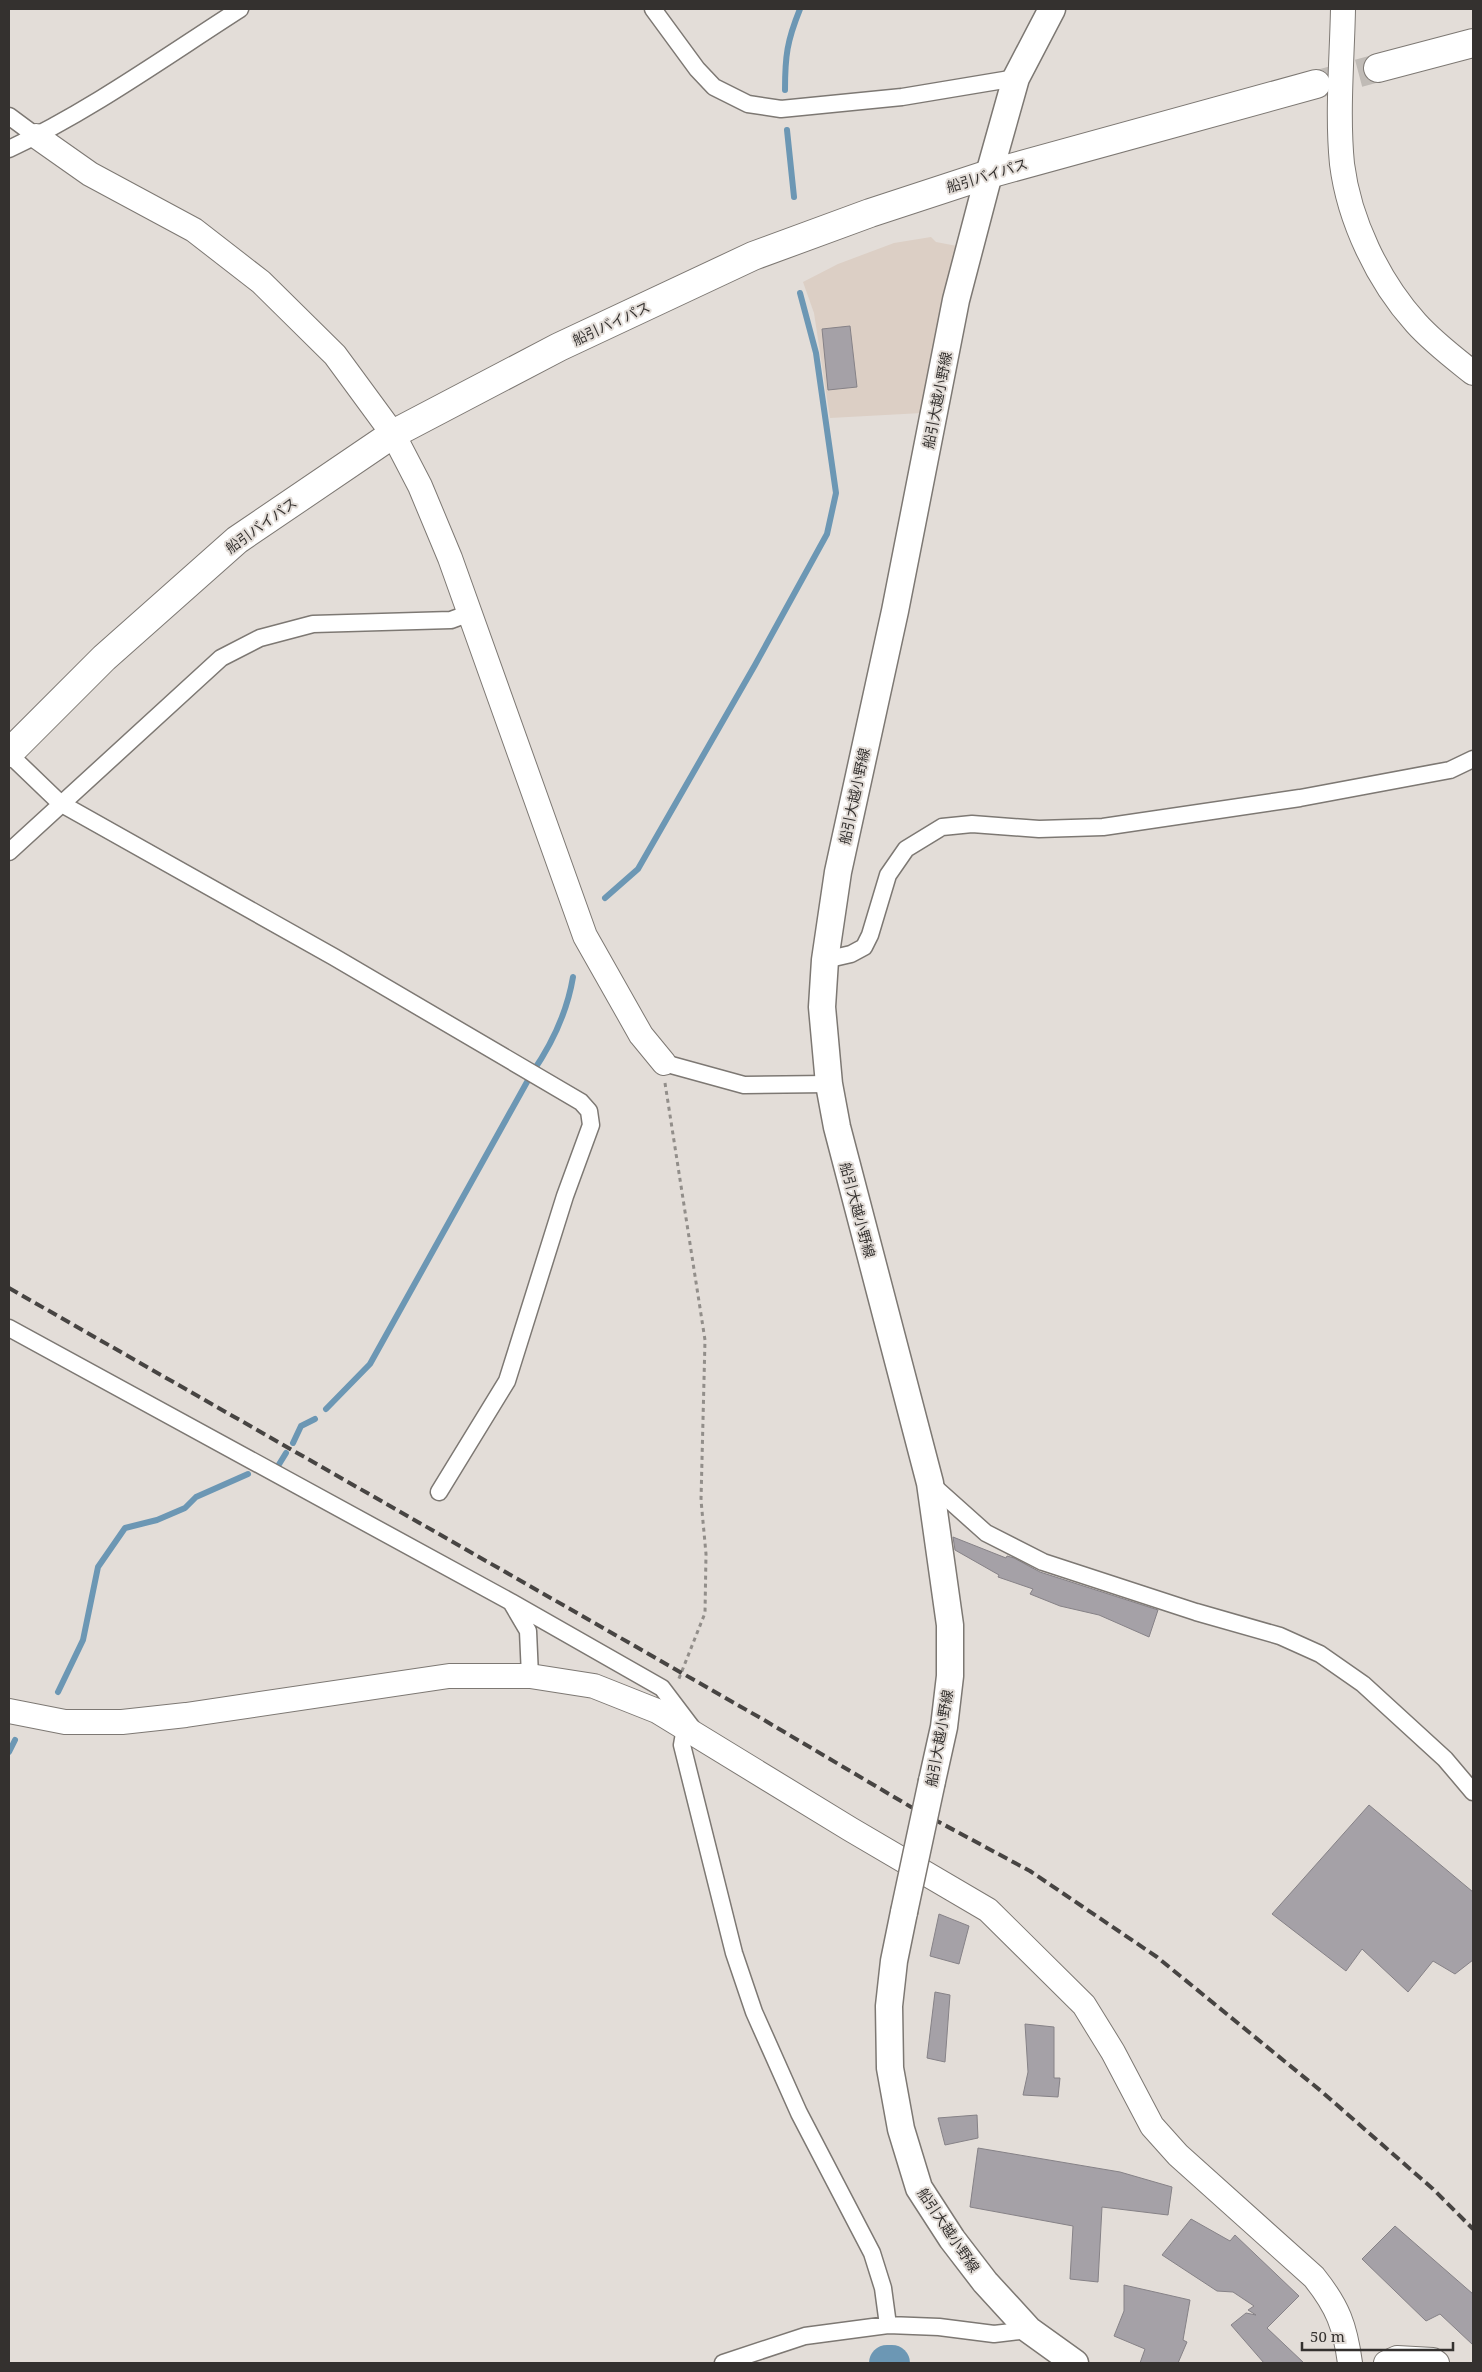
<svg xmlns="http://www.w3.org/2000/svg" width="1482" height="2372" font-family="'Noto Serif','Noto Sans JP',serif">
<style>
.built{fill:#dccfc5}
.lines{fill:none;stroke-linecap:round;stroke-linejoin:round}
.stream{stroke:#6c97b4;stroke-width:6}
.river{stroke:#6c97b4;stroke-width:36}
.building{fill:#a5a1a7;stroke:#868287}
.highway-tunnel{stroke:#c0bbb6;stroke-width:28;stroke-dasharray:28 14;stroke-linecap:butt}
.street-casing{stroke:#7d7873;stroke-width:19}
.secondary-casing{stroke:#7d7873;stroke-width:26}
.primary-casing{stroke:#7d7873;stroke-width:29}
.highway-casing{stroke:#7d7873;stroke-width:30}
.path{stroke:#928e8a;stroke-width:3;stroke-dasharray:4 4;stroke-linecap:butt}
.street{stroke:#fff;stroke-width:16}
.secondary{stroke:#fff;stroke-width:24}
.primary{stroke:#fff;stroke-width:26}
.highway{stroke:#fff;stroke-width:28}
.rail{stroke:#474442;stroke-width:4;stroke-dasharray:10 5;stroke-linecap:butt}
.primary-bridge-casing{stroke:#7d7873;stroke-width:29;stroke-linecap:butt}
.primary-bridge{stroke:#fff;stroke-width:26}
.labels{text-anchor:middle;dominant-baseline:central;stroke-width:4;stroke-linejoin:round;paint-order:stroke}
.street-label{font-size:14px;fill:#34312f;stroke:#e3ddd8}
</style>
<rect width="100%" height="100%" fill="#e3ddd8"/>
<path class="built" d="M931 237 936 242 957 246 922 413 830 418 814 313 803 282 838 264 894 243Z"/>
<g class="lines">
<path class="stream" d="M785 90C785 56 787 41 800 9
M787 130 794 197
M605 898 638 869 755 665 827 534 836 493 816 353 800 293
M326 1409 370 1364 532 1073C552 1044 567 1013 573 977
M293 1443 301 1426 315 1419
M278 1466 286 1453
M58 1692 83 1640 98 1567 125 1528 157 1520 185 1508 196 1497 248 1474
M9 1752 15 1740"/>
<path class="river" d="M887 2363H892"/>
</g>
<path class="building" d="M850 326 857 387 828 390 822 329Z
M953 1537 1006 1558 1007 1556 1014 1558 1040 1572 1158 1610 1149 1637 1099 1615 1060 1606 1030 1594 1033 1589 998 1577 999 1575 955 1550Z
M1369 1805 1473 1892V1960L1455 1974 1433 1961 1408 1992 1362 1949 1346 1971 1272 1914Z
M939 1914 969 1926 959 1964 930 1956Z
M935 1992 950 1995 945 2062 927 2058Z
M1025 2024 1054 2027V2078H1060L1058 2097 1023 2095 1028 2072Z
M977 2115 978 2138 945 2145 938 2118Z
M978 2148 1120 2172 1172 2187 1168 2215 1102 2207 1098 2282 1070 2279 1073 2226 970 2207Z
M1191 2219 1230 2241 1235 2235 1299 2296 1267 2328 1304 2363H1264L1231 2325 1246 2313 1256 2315 1248 2310 1254 2306 1233 2292 1217 2291 1162 2255Z
M1395 2226 1473 2294V2345L1440 2314 1426 2321 1362 2259Z
M1124 2285 1190 2300 1183 2340 1187 2342 1178 2363H1140L1145 2349 1114 2336 1124 2311Z"/>
<g class="lines">
<path class="highway-tunnel" d="M1318 84 1378 68"/>
<g class="street-casing">
<path id="street" d="M653 9 697 69 714 87 748 104 781 109 902 97 1016 78
M9 116 36 136
M9 149C90 111 165 57 240 9
M9 754 60 803 334 957 581 1102 589 1111 591 1125 565 1196 507 1381 439 1492
M9 852 221 658 260 638 313 624 451 620 470 613
M825 960 851 954 864 947 870 935 888 875 906 849 942 827 972 824 1039 829 1103 827 1300 798 1450 770 1473 759
M664 1063 744 1085 829 1084
M9 1328 511 1602 528 1631 530 1676
M930 1483 986 1533 1043 1562 1196 1612 1280 1636 1320 1654 1363 1684 1445 1759 1473 1792
M511 1602 662 1688 693 1729
M685 1728 682 1745 734 1953 754 2012 799 2113 872 2253 883 2288 888 2325
M723 2363 805 2336 888 2325 939 2327 994 2334 1029 2330"/>
</g>
<g class="secondary-casing">
<path id="secondary" d="M1343 9C1342 60 1337 113 1342 164 1349 220 1378 281 1416 323 1433 342 1453 357 1473 373
M36 136 90 174 194 230 261 282 335 355 393 434 420 486 450 558 585 936 641 1035 664 1063
M9 1711 65 1722H122L186 1715 449 1676H530L594 1686 657 1711 850 1829 988 1910 1084 2005 1113 2052 1152 2126 1178 2155 1314 2277C1338 2307 1345 2326 1350 2363
M1386 2363 1397 2358 1433 2360 1437 2363"/>
</g>
<g class="primary-casing">
<path id="primary" d="M932 1781 944 1727 950 1676V1625L930 1483 837 1127 829 1084 822 1007 825 960 838 872 895 611 956 300 989 174 1016 78 1052 9
M904 1912 894 1961 889 2006 890 2068 901 2129 919 2188 952 2239 985 2282 1029 2330 1075 2363"/>
</g>
<g class="highway-casing">
<path id="highway" d="M1378 68 1473 43
M9 753 104 658 237 540 393 434 559 347 753 256 870 213 989 174 1316 84"/>
</g>
<path class="path" d="M665 1083 705 1340 701 1500 706 1554 705 1613 678 1681"/>
<use href="#street" class="street"/>
<use href="#secondary" class="secondary"/>
<use href="#primary" class="primary"/>
<use href="#highway" class="highway"/>
<path class="rail" d="M9 1288 764 1720 911 1807 1030 1871 1157 1957 1321 2091 1433 2189 1473 2229"/>
<g class="primary-bridge-casing">
<path id="primary-bridge" d="M904 1912 932 1781"/>
</g>
<use href="#primary-bridge" class="primary-bridge"/>
</g>
<g class="labels">
<g class="street-label">
<text transform="translate(987 175) rotate(-17)">船引バイパス</text>
<text transform="translate(611 323) rotate(-25)">船引バイパス</text>
<text transform="translate(937 400) rotate(-79)">船引大越小野線</text>
<text transform="translate(261 525) rotate(-36)">船引バイパス</text>
<text transform="translate(854 796) rotate(-78)">船引大越小野線</text>
<text transform="translate(858 1210) rotate(75)">船引大越小野線</text>
<text transform="translate(939 1738) rotate(-80)">船引大越小野線</text>
<text transform="translate(949 2230) rotate(56)">船引大越小野線</text>
</g>
</g>
<rect width="1482" height="2372" fill="none" stroke="#34312f" stroke-width="20"/>
<path d="M1302 2342v8h151v-8" fill="none" stroke="#34312f" stroke-width="2.5"/>
<text x="1310" y="2342" font-size="15" fill="#34312f" stroke="#e3ddd8" stroke-width="4" paint-order="stroke">50 m</text>
</svg>
